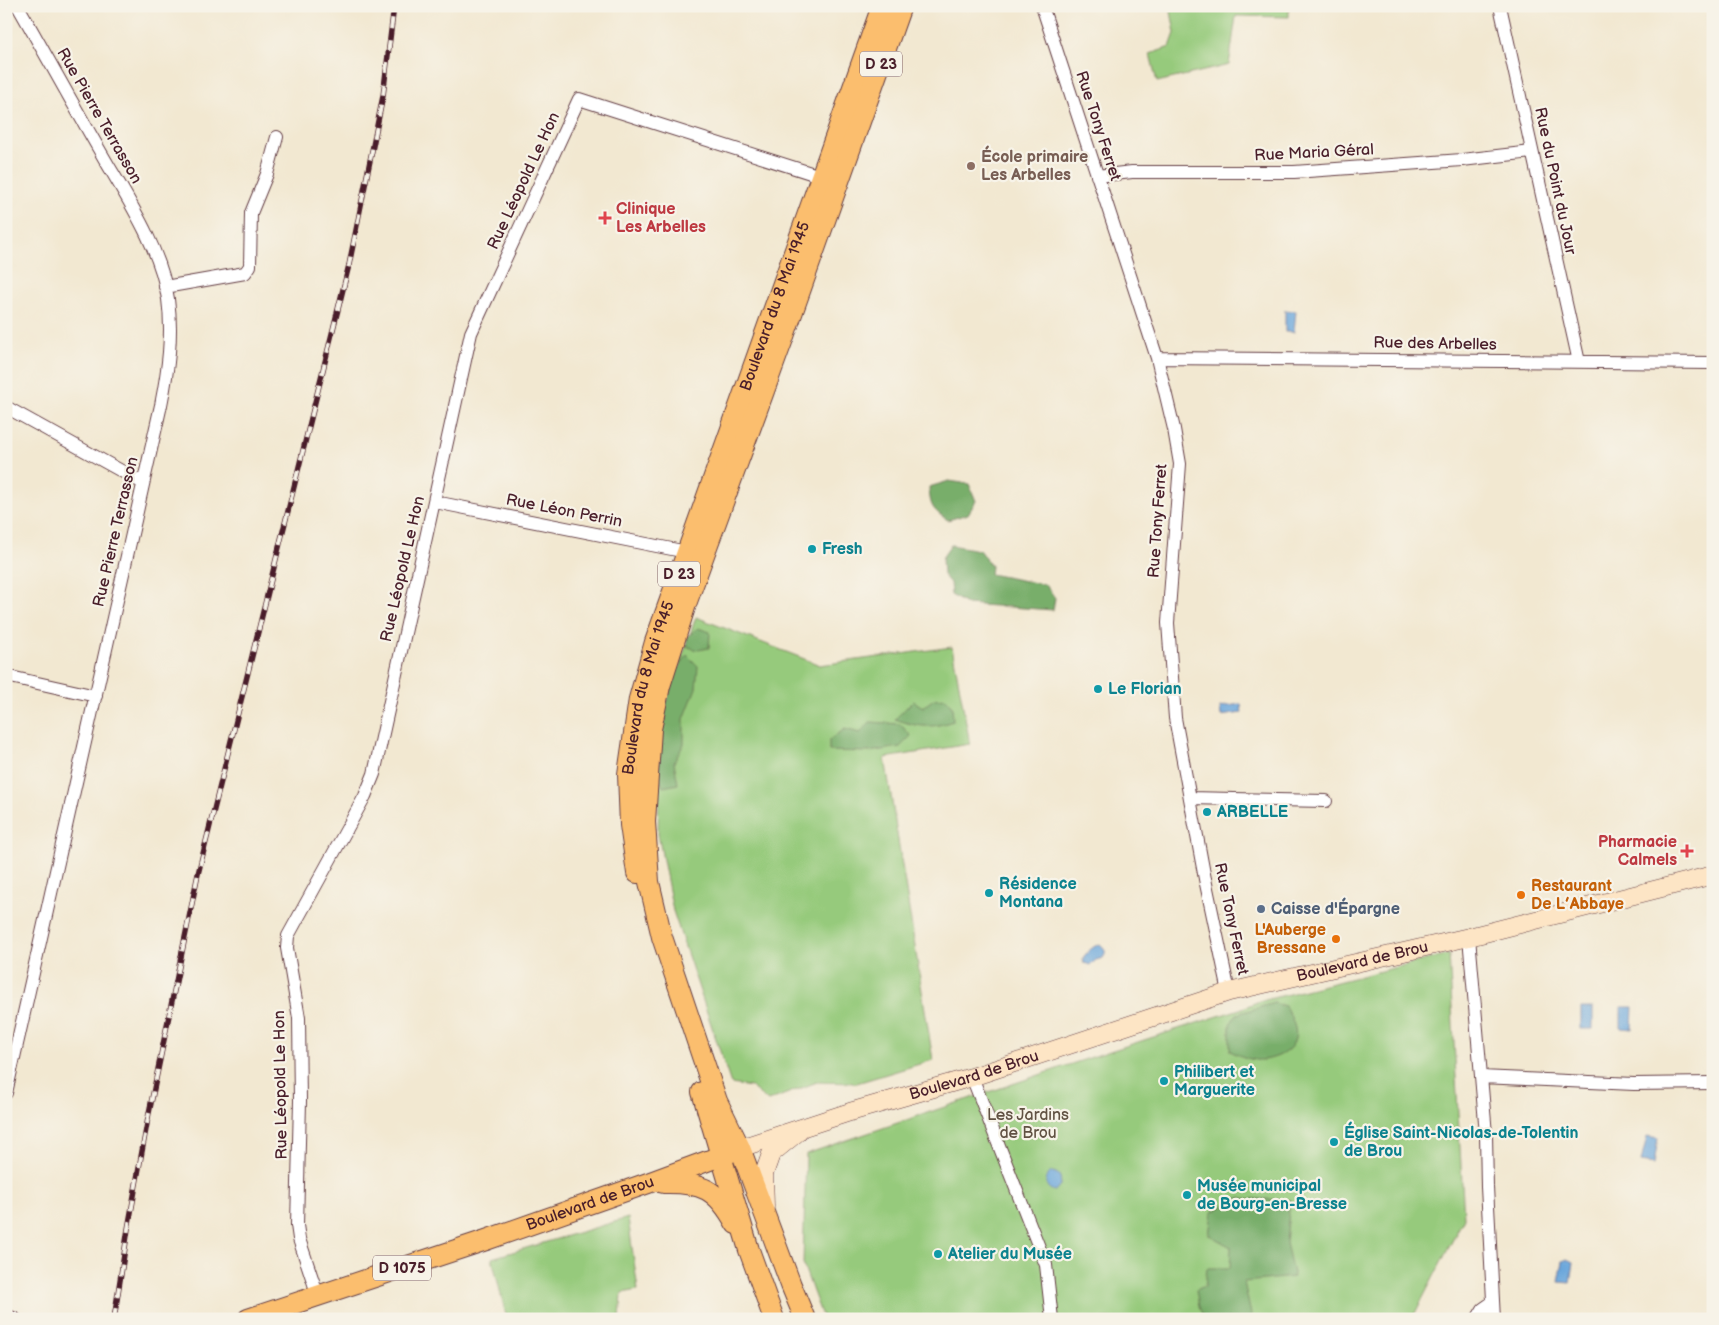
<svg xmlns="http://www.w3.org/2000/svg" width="1719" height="1325" font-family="'Balsamiq Sans',sans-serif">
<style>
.green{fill:#96ca7b;stroke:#707453}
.forest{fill:#78ae6b;stroke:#61664b}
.water{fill:#69a6db;stroke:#5a6283}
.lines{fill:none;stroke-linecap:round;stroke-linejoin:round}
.minor-casing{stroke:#633d44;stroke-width:14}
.secondary-casing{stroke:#633d44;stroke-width:19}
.primary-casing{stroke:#633d44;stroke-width:22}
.minor{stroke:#fff;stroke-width:12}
.secondary{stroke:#fde5c5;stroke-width:18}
.primary{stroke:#fbbe6e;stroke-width:20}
.rail-casing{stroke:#4a1f2b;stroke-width:5.5}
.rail{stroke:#f7f3e8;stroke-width:4;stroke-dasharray:11;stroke-linecap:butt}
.education-dot{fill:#8d6e63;stroke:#f7f3e8;stroke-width:2}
.health-dot{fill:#e0444e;stroke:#f7f3e8;stroke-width:2}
.culture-dot{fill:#0f9aa8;stroke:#f7f3e8;stroke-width:2}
.food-dot{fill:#e8710a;stroke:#f7f3e8;stroke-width:2}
.service-dot{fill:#5c6f8a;stroke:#f7f3e8;stroke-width:2}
.labels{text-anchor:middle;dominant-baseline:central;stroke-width:4.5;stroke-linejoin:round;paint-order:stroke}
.shield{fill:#f7f3e8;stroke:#7e5f64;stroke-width:1}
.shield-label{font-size:15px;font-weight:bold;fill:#4a1f2b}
.street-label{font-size:16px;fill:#4a1f2b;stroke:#f7f3e8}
.education-label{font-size:16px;font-weight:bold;fill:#785e54;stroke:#f7f3e8;text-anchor:start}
.health-label{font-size:16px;font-weight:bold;fill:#be3a42;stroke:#f7f3e8;text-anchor:start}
.culture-label{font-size:16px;font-weight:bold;fill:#0d838f;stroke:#f7f3e8;text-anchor:start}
.food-label{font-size:16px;font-weight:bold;fill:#c56008;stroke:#f7f3e8;text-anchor:start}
.service-label{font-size:16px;font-weight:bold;fill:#4e5e75;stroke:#f7f3e8;text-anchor:start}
.park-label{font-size:16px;fill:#615243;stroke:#f7f3e8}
</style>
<rect width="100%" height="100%" fill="#f7f3e8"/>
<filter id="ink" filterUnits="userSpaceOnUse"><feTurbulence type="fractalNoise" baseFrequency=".02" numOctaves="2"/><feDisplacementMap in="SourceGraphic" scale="10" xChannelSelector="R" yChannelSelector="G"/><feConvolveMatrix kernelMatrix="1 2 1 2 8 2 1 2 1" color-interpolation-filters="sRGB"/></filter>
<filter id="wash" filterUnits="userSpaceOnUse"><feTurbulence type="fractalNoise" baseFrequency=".0096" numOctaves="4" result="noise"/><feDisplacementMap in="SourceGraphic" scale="20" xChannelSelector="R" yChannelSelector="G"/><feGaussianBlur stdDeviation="1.12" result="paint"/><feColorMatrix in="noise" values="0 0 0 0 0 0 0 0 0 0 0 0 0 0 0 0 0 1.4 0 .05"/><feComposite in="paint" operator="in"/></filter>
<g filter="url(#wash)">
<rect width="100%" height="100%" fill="#f2e8d1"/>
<path class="green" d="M1170 6H1289V17L1236 16 1229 65 1157 82 1150 54 1170 47 1175 33Z
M696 617 820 665 952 647 970 744 885 758 933 1060 857 1083 817 1082 768 1101 751 1087 731 1084 673 911 658 834 659 786 667 727 677 672Z
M1449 954 1464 1218 1412 1319H823L803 1264 806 1154 1104 1053 1240 1009 1257 1002Z
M628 1218 638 1290 622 1293 620 1319H507L492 1258Z"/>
<path class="forest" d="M949 481 969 484 976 501 968 514 948 520C932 510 930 506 929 487Z
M951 545 979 550 991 566 990 574 1046 585 1055 598 1053 610 966 604 951 595 950 583 943 575 942 558Z
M698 628 710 632 709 648 698 650 688 647 686 637Z
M687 655 698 666 696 688 684 719V744L674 762 678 784 663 787 658 776 664 711 675 673Z
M945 698 952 706 953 721C930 729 918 727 895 719L913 701 923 707 934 699Z
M870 722 900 724 911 736 900 747 869 752 829 751V740L845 729 860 733Z
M1274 1003 1285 1006C1289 1013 1293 1020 1295 1028 1300 1050 1275 1061 1256 1060 1247 1059 1238 1055 1230 1051V1024L1237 1014Z
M1238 1198 1290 1200 1286 1243 1294 1277 1244 1282 1252 1319H1204L1199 1307 1196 1290 1205 1286 1207 1268H1230L1231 1247 1209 1235 1212 1212Z"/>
<path class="water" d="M1285 310 1296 311 1294 332H1285Z
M1241 704 1242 713 1221 716 1220 707Z
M1100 944C1105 948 1107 952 1103 958L1096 960 1090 965 1084 963 1083 958C1087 952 1093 946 1100 944Z
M1621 1007H1633L1632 1029 1621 1028Z
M1581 1008H1593V1029H1581Z
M1647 1136 1658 1138 1654 1164 1641 1162Z
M1051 1172C1059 1172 1062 1178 1060 1185L1055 1191C1044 1189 1044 1178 1051 1172Z
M1567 1259 1573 1262 1570 1283 1559 1282 1563 1261Z"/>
</g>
<g filter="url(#ink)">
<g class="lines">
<g class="minor-casing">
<path id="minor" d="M1042 6 1157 358 1174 429 1180 464 1168 623 1175 718 1205 879 1229 992
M1500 6 1579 362
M1097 176 1132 172H1294L1462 160 1532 152
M165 287 245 273 250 266 251 213 267 174 277 137
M1157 358 1713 363
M6 407 143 483
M435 502 687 552
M6 676 96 696
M1190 798 1326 801
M1469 937 1486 1134 1487 1187 1494 1319
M972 1077 1046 1265 1052 1319
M1481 1077 1634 1084 1713 1083
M6 1093 161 405C168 370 173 335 168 299 161 250 129 201 104 158 75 108 47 57 18 6
M318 1296 299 1239 297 1225 300 1101 299 1018 287 948 288 936 365 796 374 774 471 333 579 99 820 176
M6 1315 15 1319
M1477 1319 1483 1309 1493 1302"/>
</g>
<g class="secondary-casing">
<g id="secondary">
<path id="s1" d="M740 1148 850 1112 972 1077 1229 992 1469 937 1713 875"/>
<path d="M765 1207 764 1174 771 1154 798 1132"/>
</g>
</g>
<g class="primary-casing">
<g id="primary">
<path id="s2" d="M637 873 630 825 628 774 639 699 655 642 882 6"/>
<path d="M702 1092 749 1250 774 1319"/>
<path d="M663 1183C702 1182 717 1189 736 1224"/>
<path id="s3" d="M248 1319 486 1240 648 1183 734 1151"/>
<path d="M805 1319 791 1285 740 1148 717 1101 662 937 649 882 645 822 651 729 660 686 686 604 783 339 901 6"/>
</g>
</g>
<use href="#minor" class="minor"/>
<use href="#secondary" class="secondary"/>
<use href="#primary" class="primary"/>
<g class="rail-casing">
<path id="rail" d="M114 1319 128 1229 148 1118 198 874 349 265 383 96 394 6"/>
</g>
<use href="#rail" class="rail"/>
</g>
</g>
<circle class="education-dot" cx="971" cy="166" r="5"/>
<g class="health-dot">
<path d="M602.5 210.5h5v5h5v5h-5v5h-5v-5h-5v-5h5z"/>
<path d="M1684.5 843.5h5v5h5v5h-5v5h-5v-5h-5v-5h5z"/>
</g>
<g class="culture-dot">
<circle cx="812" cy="549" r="5"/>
<circle cx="1098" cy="689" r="5"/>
<circle cx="1207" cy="812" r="5"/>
<circle cx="989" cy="893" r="5"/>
<circle cx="1164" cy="1081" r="5"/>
<circle cx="1334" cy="1142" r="5"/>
<circle cx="1187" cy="1195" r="5"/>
<circle cx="938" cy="1254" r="5"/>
</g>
<g class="food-dot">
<circle cx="1521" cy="895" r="5"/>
<circle cx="1336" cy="939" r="5"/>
</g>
<circle class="service-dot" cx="1261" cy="909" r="5"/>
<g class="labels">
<g class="shield">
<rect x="860" y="51.5" width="42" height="25" rx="4"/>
<rect x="658" y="561.5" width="42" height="25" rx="4"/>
<rect x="373" y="1255.5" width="58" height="25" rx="4"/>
</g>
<g class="shield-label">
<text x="881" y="64">D 23</text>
<text x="679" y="574">D 23</text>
<text x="402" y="1268">D 1075</text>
</g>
<g class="street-label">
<text transform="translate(99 116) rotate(60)">Rue Pierre Terrasson</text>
<text transform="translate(1098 126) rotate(72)">Rue Tony Ferret</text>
<text transform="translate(1314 153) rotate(-3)">Rue Maria Géral</text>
<text transform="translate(524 181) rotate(-65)">Rue Léopold Le Hon</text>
<text transform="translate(1555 181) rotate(78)">Rue du Point du Jour</text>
<text stroke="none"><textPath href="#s2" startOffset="591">Boulevard du 8 Mai 1945</textPath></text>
<text transform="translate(1435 344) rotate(1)">Rue des Arbelles</text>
<text transform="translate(564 511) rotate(11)">Rue Léon Perrin</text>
<text transform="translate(1158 521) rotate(-86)">Rue Tony Ferret</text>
<text transform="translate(116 532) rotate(-77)">Rue Pierre Terrasson</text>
<text transform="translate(403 569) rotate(-77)">Rue Léopold Le Hon</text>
<text stroke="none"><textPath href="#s2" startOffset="188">Boulevard du 8 Mai 1945</textPath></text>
<text transform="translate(1231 919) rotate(78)">Rue Tony Ferret</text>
<text stroke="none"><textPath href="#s1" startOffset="650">Boulevard de Brou</textPath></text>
<text stroke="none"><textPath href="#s1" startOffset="245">Boulevard de Brou</textPath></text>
<text transform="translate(281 1085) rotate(-91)">Rue Léopold Le Hon</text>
<text stroke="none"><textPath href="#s3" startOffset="361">Boulevard de Brou</textPath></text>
</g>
<g class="education-label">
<text x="981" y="157">École primaire<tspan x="981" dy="18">Les Arbelles</tspan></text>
</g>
<g class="health-label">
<text x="616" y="209">Clinique<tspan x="616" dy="18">Les Arbelles</tspan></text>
<text x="1677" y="842" text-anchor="end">Pharmacie<tspan x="1677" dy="18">Calmels</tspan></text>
</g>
<g class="culture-label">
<text x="822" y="549">Fresh</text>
<text x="1108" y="689">Le Florian</text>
<text x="1217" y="812">ARBELLE</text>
<text x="999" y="884">Résidence<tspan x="999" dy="18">Montana</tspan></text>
<text x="1174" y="1072">Philibert et<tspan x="1174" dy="18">Marguerite</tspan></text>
<text x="1344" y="1133">Église Saint-Nicolas-de-Tolentin<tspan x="1344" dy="18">de Brou</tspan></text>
<text x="1197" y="1186">Musée municipal<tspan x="1197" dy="18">de Bourg-en-Bresse</tspan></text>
<text x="948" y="1254">Atelier du Musée</text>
</g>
<g class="food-label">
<text x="1531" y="886">Restaurant<tspan x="1531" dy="18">De L’Abbaye</tspan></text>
<text x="1326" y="930" text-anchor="end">L'Auberge<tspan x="1326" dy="18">Bressane</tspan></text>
</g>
<g class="service-label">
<text x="1271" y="909">Caisse d'Épargne</text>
</g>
<g class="park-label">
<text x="1028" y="1115">Les Jardins<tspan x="1028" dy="18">de Brou</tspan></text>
</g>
</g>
<rect width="1719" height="1325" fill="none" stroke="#f7f3e8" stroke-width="25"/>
</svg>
